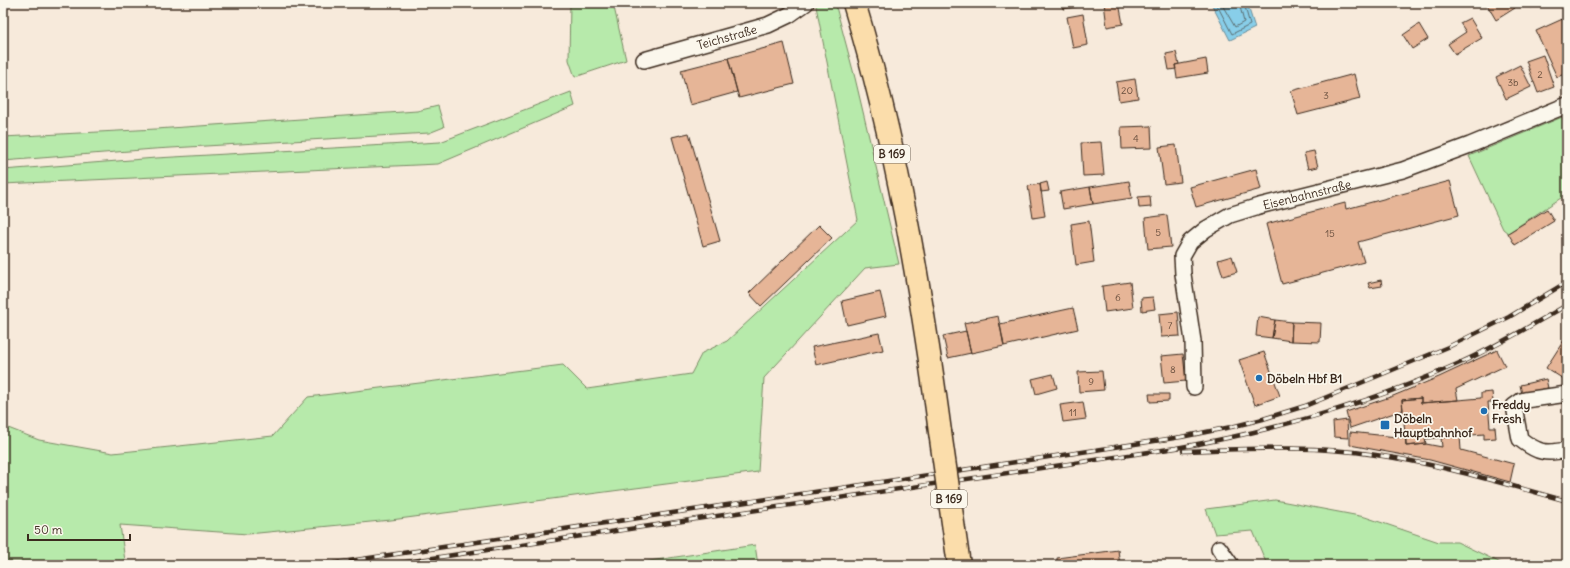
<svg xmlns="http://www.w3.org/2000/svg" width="1570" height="568" font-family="Delius,sans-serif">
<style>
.green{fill:#b7eaab;stroke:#798a64}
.water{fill:#88cee9;stroke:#698c98}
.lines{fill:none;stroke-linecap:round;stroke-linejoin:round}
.shore{stroke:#5a6c6f;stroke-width:1}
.building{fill:#e6b597;stroke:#3b2a1e}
.street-casing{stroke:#3b2a1e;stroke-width:18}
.primary-casing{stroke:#3b2a1e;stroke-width:25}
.street{stroke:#fbf7ec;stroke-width:15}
.primary{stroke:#fbddab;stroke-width:22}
.rail-casing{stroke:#3b2a1e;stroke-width:4.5}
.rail{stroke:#fbf7ec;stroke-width:3;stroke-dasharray:9;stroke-linecap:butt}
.primary-bridge-casing{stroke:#3b2a1e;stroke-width:25;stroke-linecap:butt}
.primary-bridge{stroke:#fbddab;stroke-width:22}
.poi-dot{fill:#1f6fb2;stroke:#fbf7ec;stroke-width:1.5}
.labels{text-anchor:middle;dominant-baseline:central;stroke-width:3.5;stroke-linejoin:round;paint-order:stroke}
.number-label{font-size:10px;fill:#664d3c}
.shield{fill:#fbf7ec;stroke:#75685c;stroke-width:1}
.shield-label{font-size:11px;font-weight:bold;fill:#3b2a1e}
.street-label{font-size:12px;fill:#3b2a1e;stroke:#fbf7ec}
.poi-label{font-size:12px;font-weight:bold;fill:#3b2a1e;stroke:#fbf7ec;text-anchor:start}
</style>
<rect width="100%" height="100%" fill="#f7eadb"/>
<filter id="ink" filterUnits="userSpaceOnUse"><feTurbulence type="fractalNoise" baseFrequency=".025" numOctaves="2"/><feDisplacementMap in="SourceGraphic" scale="8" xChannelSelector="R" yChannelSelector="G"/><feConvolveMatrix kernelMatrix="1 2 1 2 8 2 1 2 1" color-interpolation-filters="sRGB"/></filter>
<g filter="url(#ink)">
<path class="green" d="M570 3H613L626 60 575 77 569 60Z
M819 3H835L855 78 899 264 865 268 764 378 758 472 391 520 248 534 120 525 125 561 74 562 3 561V426L39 440 113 453 273 436 308 397 563 365 587 389 691 374 702 353 727 341 858 220 816 6Z
M571 92 575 106 438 164 3 184V170L156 158 440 142Z
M438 106 444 127 429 133 154 149 3 161V137L156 129 417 111Z
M1567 115V194L1508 233 1503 229 1469 156Z
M1275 500 1365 517 1439 542H1457L1505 565H1267L1253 531 1215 534 1206 509Z
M755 545 758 565H623Z"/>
<path class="water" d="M1211 3H1247L1255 28 1230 40Z"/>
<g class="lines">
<path class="shore" d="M1216 3 1232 34 1250 25 1244 3
M1221 3 1235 27 1244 22 1239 3"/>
</g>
<path class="building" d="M1062 3H1082V6L1063 9Z
M1104 3H1119L1123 24 1107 27Z
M1486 3H1512L1515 8 1496 20Z
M1527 3H1539L1531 8Z
M1083 14 1088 45 1073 48 1067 17Z
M1567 17V73L1557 77 1536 31Z
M1470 18 1482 38 1455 54 1448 44 1466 32 1460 23Z
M1419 24 1428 39 1412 49 1403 35Z
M784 43 794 84 739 98 728 58Z
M1176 52 1179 64 1175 65 1176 69 1169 70 1166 54Z
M1543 55 1554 87 1538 93 1526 61Z
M728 58 737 92 690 105 681 70Z
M1206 59 1208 73 1177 78 1175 65Z
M1520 65 1531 87 1506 99 1496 77Z
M1354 74 1360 99 1298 115 1291 91Z
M1135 79 1138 98 1119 101 1116 82Z
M1151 126 1152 148 1122 149 1121 127Z
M689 133 720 241 703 246 672 137Z
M1101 142 1104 175 1083 176 1081 143Z
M1176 145 1181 182 1164 184 1159 147Z
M1314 151 1318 167 1308 169 1304 153Z
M1256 169 1261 189 1196 207 1190 187Z
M1129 181 1132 198 1093 204 1090 187Z
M1450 181 1459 215 1358 242 1364 262 1282 284 1266 224 1345 203 1346 209Z
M1047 182 1049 191 1041 192 1040 184Z
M1040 184 1045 216 1033 218 1028 186Z
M1090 187 1093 204 1063 209 1060 192Z
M1150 196 1151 207 1139 208 1138 197Z
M1547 209 1554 221 1515 245 1508 233Z
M1167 215 1171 247 1148 249 1145 218Z
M1089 221 1094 262 1076 265 1071 224Z
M819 225 832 238 761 306 749 293Z
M1232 256 1237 272 1223 276 1218 260Z
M1381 280 1382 286 1370 288 1368 283Z
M1130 282 1133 308 1105 312 1102 286Z
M880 292 886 316 847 325 842 301Z
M1153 297 1155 309 1142 311 1141 298Z
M1073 308 1078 329 1004 346 1000 324Z
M1178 312 1180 336 1161 337 1159 314Z
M998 316 1004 346 971 353 964 323Z
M1258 317 1275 320 1272 338 1256 336Z
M1275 320 1292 322 1291 341 1272 338Z
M1292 322 1321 323 1320 342 1291 341Z
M966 331 971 353 948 358 943 336Z
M879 333 883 350 816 365 812 347Z
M1564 340 1567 341V372L1562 378 1546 368Z
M1497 350 1505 366 1456 389 1458 400 1421 403V398L1402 400 1403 410 1350 428 1346 412 1393 396 1439 377Z
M1264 352 1280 396 1255 405 1239 360Z
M1183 354 1186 381 1164 383 1161 356Z
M1102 371 1104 390 1079 392 1078 372Z
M1053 374 1057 388 1036 394 1032 379Z
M1546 379 1548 388 1522 394 1520 385Z
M1492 392 1493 402H1488L1490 427H1495L1496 438 1484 439V434L1425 439 1426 444 1406 446 1402 400 1421 398V403L1458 400 1481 398V393Z
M1149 394H1169V401L1150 402Z
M1083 402 1086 419 1063 422 1060 405Z
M1347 420 1348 438 1334 437 1333 422Z
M1350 432 1406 438V446L1426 444 1442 447 1441 438 1460 436 1461 450 1514 464 1510 482 1430 460 1350 445Z
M1118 550 1120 565H1057V558Z"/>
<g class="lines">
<g class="street-casing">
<g id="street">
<path id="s1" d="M644 60 768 25 789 15 806 3"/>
<path id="s2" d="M1194 387 1193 341 1183 274 1182 256 1190 242 1206 229 1230 215 1259 206 1403 170 1470 145 1567 105"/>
<path d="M1567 394 1525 400 1521 401 1514 406 1520 439C1538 453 1545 454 1567 450"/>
<path d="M1219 548 1231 565"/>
</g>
</g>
<g class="primary-casing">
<path id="primary" d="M854 3C896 142 921 289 940 432"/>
</g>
<use href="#street" class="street"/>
<use href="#primary" class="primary"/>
<g class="rail-casing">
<path id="rail" d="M1183 451C1247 449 1312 445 1376 455 1440 464 1504 484 1567 501
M309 565 328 563
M322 565 989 466 1181 437 1231 427 1263 419 1305 406 1448 347 1509 317 1567 282
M386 565 1176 448C1272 431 1366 405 1455 365 1494 348 1530 326 1567 305"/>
</g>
<use href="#rail" class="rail"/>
<g class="primary-bridge-casing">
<path id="primary-bridge" d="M940 432 959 565"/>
</g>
<use href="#primary-bridge" class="primary-bridge"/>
</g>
</g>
<g class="poi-dot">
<circle cx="1259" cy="378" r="4"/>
<circle cx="1484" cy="411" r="4"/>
<rect x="1380" y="420" width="10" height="10" rx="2"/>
</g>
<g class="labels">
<g class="number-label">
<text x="1540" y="74">2</text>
<text x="1513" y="82">3b</text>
<text x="1127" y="90">20</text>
<text x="1326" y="95">3</text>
<text x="1136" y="138">4</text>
<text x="1158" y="232">5</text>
<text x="1330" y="233">15</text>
<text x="1118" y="297">6</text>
<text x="1170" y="325">7</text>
<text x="1173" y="369">8</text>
<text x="1091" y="381">9</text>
<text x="1073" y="412">11</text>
</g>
<g class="shield">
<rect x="874" y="145" width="36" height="18" rx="3"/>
<rect x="931" y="490" width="36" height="18" rx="3"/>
</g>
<g class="shield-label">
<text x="892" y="154">B 169</text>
<text x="949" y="499">B 169</text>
</g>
<g class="street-label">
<text stroke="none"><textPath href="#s1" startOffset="86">Teichstraße</textPath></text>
<text stroke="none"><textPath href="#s2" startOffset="276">Eisenbahnstraße</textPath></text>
</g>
<g class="poi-label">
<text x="1267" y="378">Döbeln Hbf B1</text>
<text x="1492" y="404">Freddy<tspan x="1492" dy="14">Fresh</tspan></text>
<text x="1394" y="418">Döbeln<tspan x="1394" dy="14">Hauptbahnhof</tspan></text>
</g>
</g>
<rect width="1570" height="568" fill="none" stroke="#fbf7ec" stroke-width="16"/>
<rect x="8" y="8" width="1554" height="552" fill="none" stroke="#3b2a1e" stroke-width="1.5" filter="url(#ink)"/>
<path d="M28 534v6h102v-6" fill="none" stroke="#3b2a1e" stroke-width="2"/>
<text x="34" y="534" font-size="12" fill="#3b2a1e" stroke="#fbf7ec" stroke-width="3" paint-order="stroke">50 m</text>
</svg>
